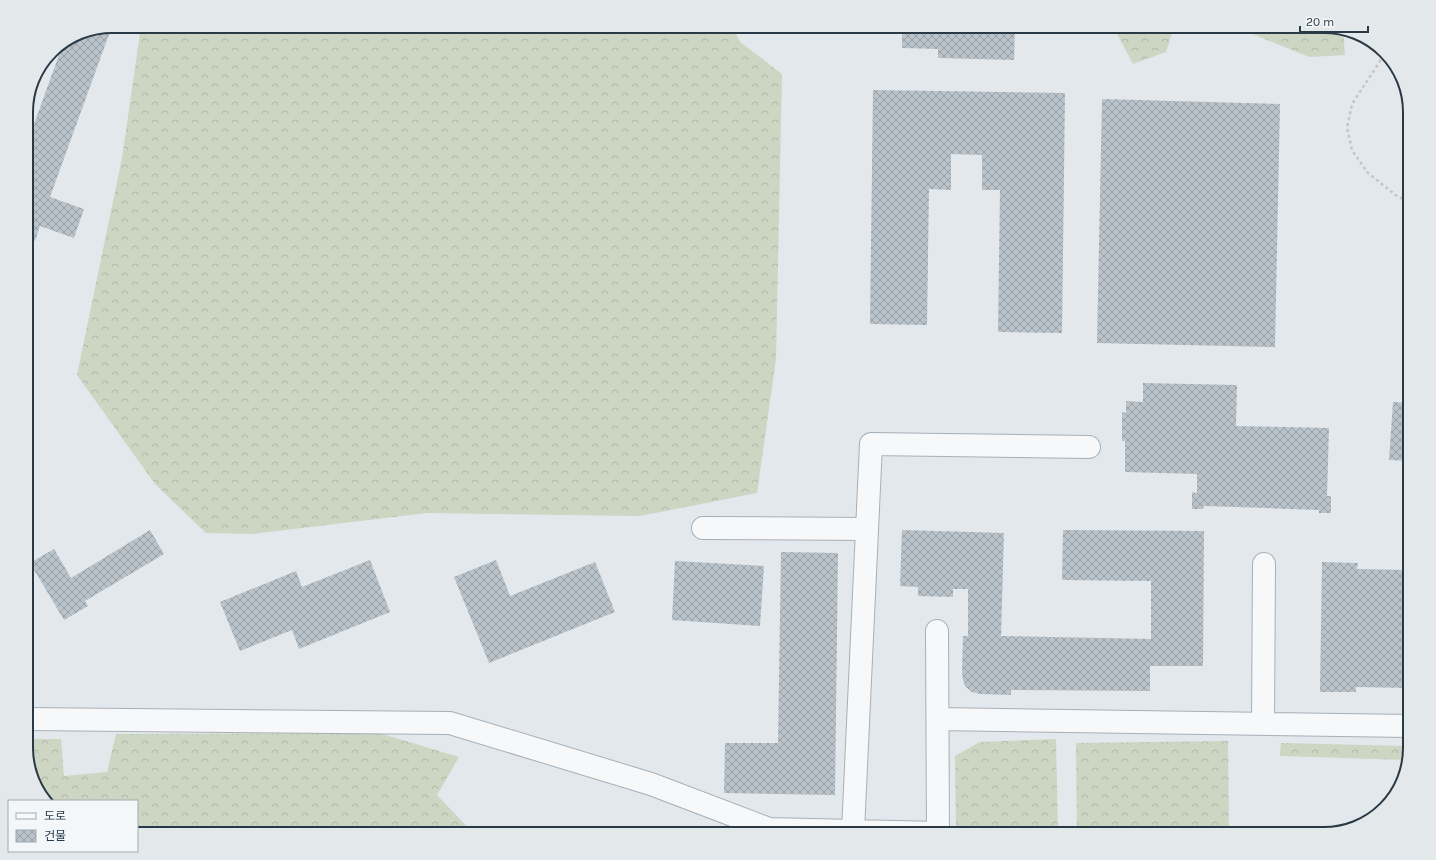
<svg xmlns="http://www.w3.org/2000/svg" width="1436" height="860" font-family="Karla,'Noto Sans KR',sans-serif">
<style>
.forest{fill:url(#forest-crowns)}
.building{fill:url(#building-cross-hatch)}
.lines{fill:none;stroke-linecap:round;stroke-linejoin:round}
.minor-casing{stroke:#a7b0b7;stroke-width:24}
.path{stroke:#c1c6cb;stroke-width:2.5;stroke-dasharray:3 3;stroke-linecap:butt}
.minor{stroke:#f6f8fa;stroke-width:22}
.rim{fill:none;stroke:#293946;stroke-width:2}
</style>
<defs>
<pattern id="forest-crowns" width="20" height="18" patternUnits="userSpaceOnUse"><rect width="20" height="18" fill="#ccd6c3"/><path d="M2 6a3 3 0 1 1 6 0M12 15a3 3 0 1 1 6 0" fill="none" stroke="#afb8a9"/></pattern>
<pattern id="building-cross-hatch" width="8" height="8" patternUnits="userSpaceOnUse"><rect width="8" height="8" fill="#bac3ca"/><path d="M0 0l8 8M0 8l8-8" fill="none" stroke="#979fa6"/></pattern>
</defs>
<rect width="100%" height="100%" fill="#e3e8ec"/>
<path class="forest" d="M141 26H732L740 42 782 74 776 359 757 493 640 516 427 513 252 534 206 533 155 484 77 375 122 158Z
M1113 26H1324L1343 31 1345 55 1309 57 1238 28 1174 27 1166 52 1133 64Z
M379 733 459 757 437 795 474 834H137V801H48L38 791 26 753V739H61L64 776 107 772 116 734Z
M1056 739 1058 834H956L955 756 980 742Z
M1228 741 1229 834H1077L1076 743Z
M1281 743 1410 746V748L1407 760 1280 756Z"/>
<path class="building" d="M112 26 50 197 84 209 74 238 40 226 35 241 26 237V146L63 44 80 32Z
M902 26H1015L1014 60 938 58V49L902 48Z
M873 90 1065 93 1062 333 998 332 1000 190H982V155L951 154V190L929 189 927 325 870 324Z
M1102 99 1280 104 1275 347 1097 343Z
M1143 383 1237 385 1236 426 1329 428 1327 496H1331V513H1319V510L1204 506 1203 509H1192V492L1197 493V474L1125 472V441H1122V412L1126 413V401L1143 402Z
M1393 402 1410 403V461L1389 460Z
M150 530 164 554 85 601 88 606 64 620 30 563 54 549 71 578Z
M902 530 1004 533 1001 636 1151 639V581L1062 580 1063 530 1204 531 1203 666H1150V691L1011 690V695L980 694 972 692 966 687 963 681 962 672 963 636H968V589H953V597L918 596V587L900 586Z
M781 552 838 553 835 795 724 793 725 743H778Z
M370 560 390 612 299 649 292 630 240 651 220 602 296 571 302 587Z
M496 560 510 596 595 562 615 612 489 663 454 577Z
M675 561 764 566 760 626 672 620Z
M1322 562 1358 563 1357 569 1410 570V688L1356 687V692H1320Z"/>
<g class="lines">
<g class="minor-casing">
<path id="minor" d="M703 528 867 529
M937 631 938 834
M26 719 450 723 651 784 769 829 938 833
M938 719 1410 726
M1263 723 1264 564
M853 831 871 444 1089 447"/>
</g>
<path class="path" d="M1384 55 1352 104 1347 128 1352 150 1367 172 1398 197 1410 201"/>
<use href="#minor" class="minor"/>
</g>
<path d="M0 0H1436V860H0ZM112 33H1324A79 79 0 0 1 1403 112V748A79 79 0 0 1 1324 827H112A79 79 0 0 1 33 748V112A79 79 0 0 1 112 33Z" fill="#e3e8eb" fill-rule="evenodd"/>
<path class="rim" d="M112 33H1324A79 79 0 0 1 1403 112V748A79 79 0 0 1 1324 827H112A79 79 0 0 1 33 748V112A79 79 0 0 1 112 33Z"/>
<rect x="8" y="800" width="130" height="52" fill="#f3f7f9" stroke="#a2abb1"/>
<rect x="16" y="813" width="20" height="6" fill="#f6f8fa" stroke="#a2abb1"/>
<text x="44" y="820" font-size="12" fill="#293946">도로</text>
<rect x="16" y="830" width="20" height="12" fill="url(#building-cross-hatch)" stroke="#a2abb1"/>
<text x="44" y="840" font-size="12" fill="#293946">건물</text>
<path d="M1300 26v6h68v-6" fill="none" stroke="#293946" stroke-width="2"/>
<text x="1306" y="26" font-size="12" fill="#293946" stroke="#f3f7f9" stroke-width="3" paint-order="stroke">20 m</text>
</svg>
